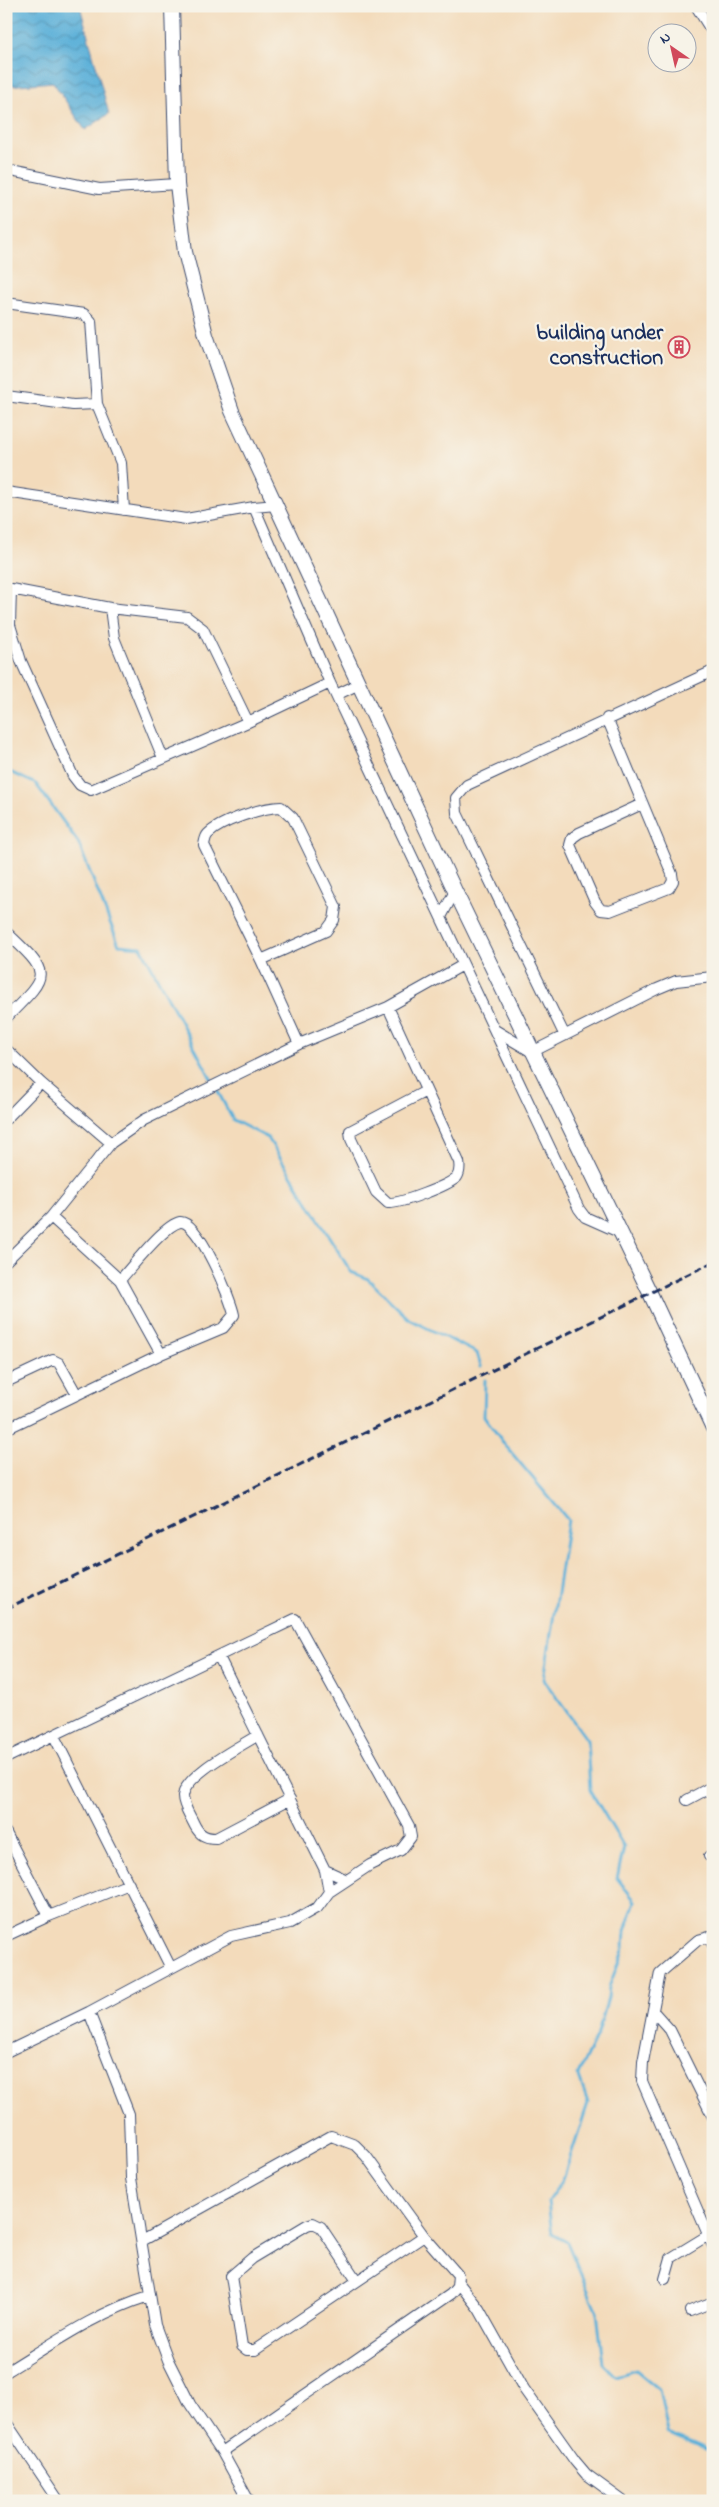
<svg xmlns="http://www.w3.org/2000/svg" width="719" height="2507" font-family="'Indie Flower',sans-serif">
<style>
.water{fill:url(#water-waves);stroke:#3c709c}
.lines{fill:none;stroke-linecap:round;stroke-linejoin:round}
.stream{stroke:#5db1d9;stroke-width:3}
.street-casing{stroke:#3b496c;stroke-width:12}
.secondary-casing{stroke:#3b496c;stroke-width:16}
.street{stroke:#fff;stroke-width:10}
.secondary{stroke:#fff;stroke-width:14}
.rail{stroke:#1b2f5e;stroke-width:3;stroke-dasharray:8 4;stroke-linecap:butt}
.labels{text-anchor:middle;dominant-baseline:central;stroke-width:4.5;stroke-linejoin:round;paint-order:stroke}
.poi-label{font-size:22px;font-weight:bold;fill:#1b2f5e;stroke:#f7f3e8;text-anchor:end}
</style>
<defs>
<pattern id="water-waves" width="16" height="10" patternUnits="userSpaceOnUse" patternTransform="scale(1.25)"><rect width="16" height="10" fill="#5db1d9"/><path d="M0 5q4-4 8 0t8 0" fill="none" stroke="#4c90b3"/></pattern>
</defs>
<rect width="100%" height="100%" fill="#f7f3e8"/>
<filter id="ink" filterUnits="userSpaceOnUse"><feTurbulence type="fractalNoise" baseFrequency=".02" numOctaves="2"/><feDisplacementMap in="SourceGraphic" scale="10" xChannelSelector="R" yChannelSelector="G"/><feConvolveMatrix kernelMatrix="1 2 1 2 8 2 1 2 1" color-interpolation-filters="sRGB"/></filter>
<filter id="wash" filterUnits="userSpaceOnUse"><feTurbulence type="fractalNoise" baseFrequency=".0096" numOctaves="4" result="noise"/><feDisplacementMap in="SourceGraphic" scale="20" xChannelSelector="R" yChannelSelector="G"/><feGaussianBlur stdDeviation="1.12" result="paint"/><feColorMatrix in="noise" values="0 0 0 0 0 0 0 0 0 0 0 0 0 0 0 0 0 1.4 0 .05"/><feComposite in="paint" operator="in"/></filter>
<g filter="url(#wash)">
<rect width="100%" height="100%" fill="#f3dbbb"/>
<path class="water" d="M6 6H80L109 114 85 130 53 82 8 86Z"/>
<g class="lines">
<path class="stream" d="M6 770 36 784 78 842 119 945 141 947 233 1120 268 1138 351 1272 368 1279 409 1319 477 1353 481 1366
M485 1380 484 1416 505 1445 568 1520 544 1680 587 1740 590 1790 624 1847 617 1878 635 1901 625 1931 624 1948 609 1987 608 1998 598 2033 578 2074 588 2103 563 2179 548 2201 552 2234 567 2242 597 2312 603 2363 616 2376 636 2370 659 2389 668 2433 713 2452
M713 2469 711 2472 713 2485"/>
</g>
</g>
<g filter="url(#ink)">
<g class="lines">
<g class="street-casing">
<path id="street" d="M696 6 713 33
M6 170 99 189 177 184
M6 303 84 314 91 321 97 404 121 463 124 510
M6 396 73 405 97 404
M6 492 186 519 254 507
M276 505 254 507 330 683 579 1209 585 1217 621 1233
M110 608 114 638 163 758
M336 695 359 684
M607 718 672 874 673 881 669 888 610 911 601 910 595 902 570 845 572 838 579 833 642 804
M248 722 203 629 187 617 110 608 11 589 10 625 21 661 73 776 80 785 91 790 248 722 330 683
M441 917 455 891
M6 932C52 975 50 974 6 1018
M261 960 326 931 334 920 336 907 293 818 281 807C263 807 221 821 208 834 205 837 205 841 204 845L261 960 299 1044
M388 1007 459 1162C460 1168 460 1172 457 1177 448 1186 400 1204 388 1203L376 1192 351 1139 350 1131 426 1091
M495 1030 532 1052 657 989 676 981 713 977
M564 1034 457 813 456 798 467 785 713 671
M6 1049 41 1083 111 1143
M6 1119 41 1083
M6 1261 51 1217 111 1143 144 1120 299 1044 388 1007 463 965
M120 1280 161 1354
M6 1382 53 1360 59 1363 77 1395
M6 1429 161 1354 223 1328 234 1315C231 1299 198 1219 180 1222 164 1225 132 1267 120 1280L51 1217
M219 1657 325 1870 329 1892
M258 1735C240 1747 185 1774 183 1796 183 1805 189 1814 193 1822 198 1833 203 1838 216 1838L290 1799
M54 1736 171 1968
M6 1758 295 1619 409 1826 411 1837 401 1850 370 1865 329 1892 318 1907 290 1923 231 1936 89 2012 6 2052
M687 1800 713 1786
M6 1833 49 1916
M709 1856 713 1854
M325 1870 347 1880
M6 1936 49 1916 129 1884
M713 1945 709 1937 698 1940 660 1973 643 2062 642 2081 713 2246
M653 2011 670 2030 713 2117
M89 2012 129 2114 131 2178 155 2325 168 2360 190 2404 222 2452 249 2501
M142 2241 331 2136 355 2145 366 2156 424 2236 458 2275 457 2287 451 2294 222 2452
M665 2279 671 2258 707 2236
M357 2281 321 2227 313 2223 307 2225 252 2258 231 2276 242 2346 247 2350H255L424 2236
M458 2282 479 2309 524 2389 575 2461 586 2474 623 2501
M690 2311 713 2302
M6 2372C52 2344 97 2312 149 2296
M6 2422 59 2501"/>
</g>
<g class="secondary-casing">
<path id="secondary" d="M172 6 177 184 185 252 206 335 232 411 455 891 650 1293 713 1428"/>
</g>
<use href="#street" class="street"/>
<use href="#secondary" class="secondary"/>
<path class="rail" d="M6 1609 713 1262"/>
</g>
</g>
<defs>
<g id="building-ring" transform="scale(1.125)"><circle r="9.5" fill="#f7f3e8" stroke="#d1495b" stroke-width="1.5"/><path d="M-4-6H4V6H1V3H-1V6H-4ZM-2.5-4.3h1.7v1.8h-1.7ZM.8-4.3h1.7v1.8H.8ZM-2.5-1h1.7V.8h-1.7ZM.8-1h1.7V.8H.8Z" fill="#d1495b"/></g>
</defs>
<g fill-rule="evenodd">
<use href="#building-ring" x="679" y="347"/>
</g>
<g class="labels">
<g class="poi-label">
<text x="663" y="334">building under<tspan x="663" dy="25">construction</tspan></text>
</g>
</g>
<rect width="719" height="2507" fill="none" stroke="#f7f3e8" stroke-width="25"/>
<g transform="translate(672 48) rotate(326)"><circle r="24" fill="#f7f3e8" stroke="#9fa5b1"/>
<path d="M0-4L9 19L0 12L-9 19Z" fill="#d1495b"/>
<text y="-8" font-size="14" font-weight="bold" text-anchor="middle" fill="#1b2f5e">N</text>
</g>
</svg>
